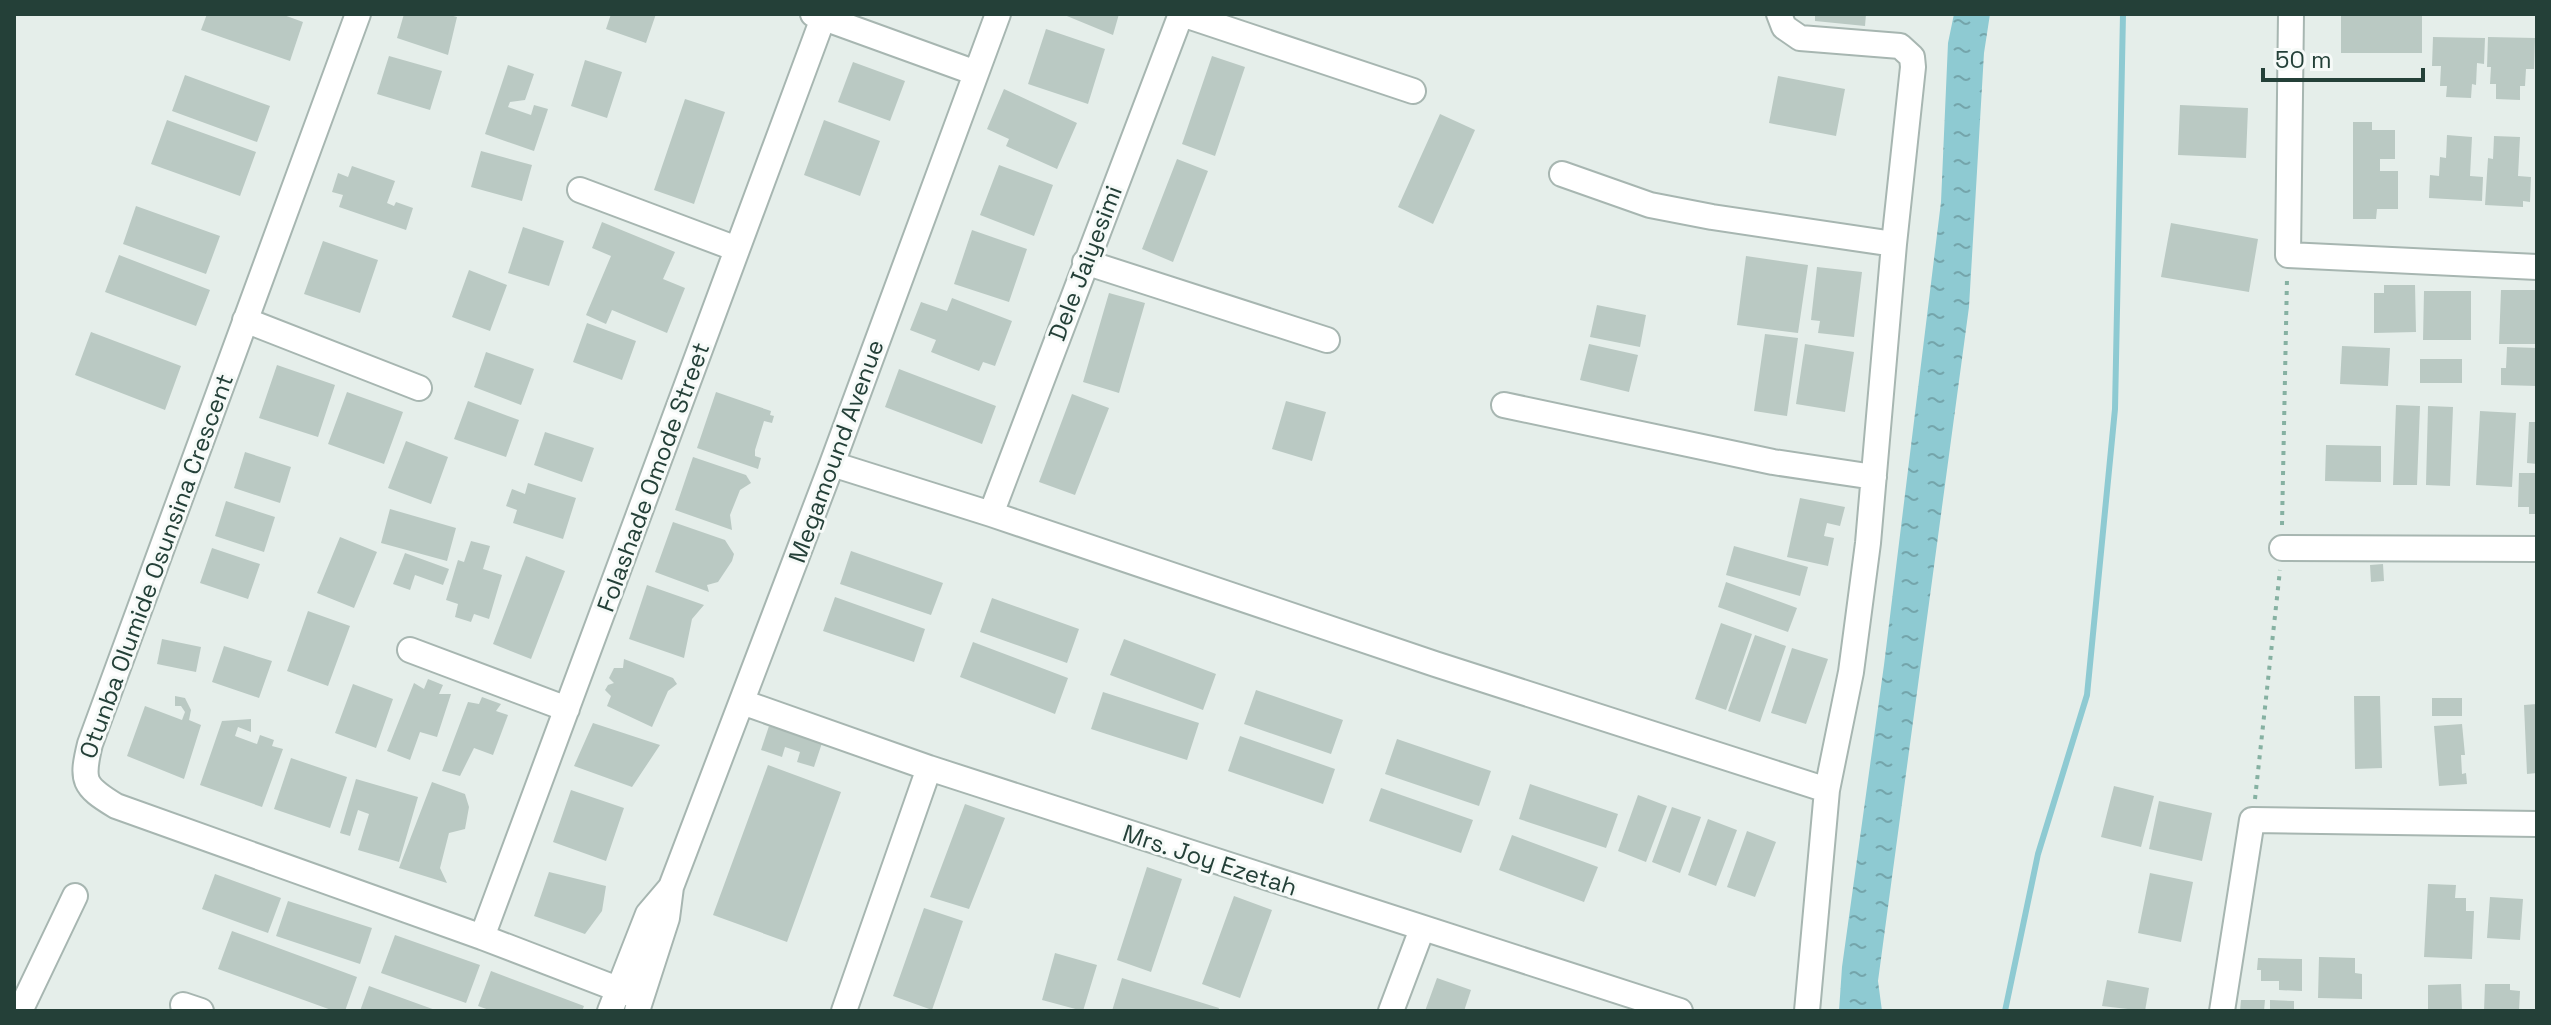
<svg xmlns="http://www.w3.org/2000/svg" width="2551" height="1025" font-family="'Space Grotesk',sans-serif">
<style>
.water{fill:url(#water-ripples)}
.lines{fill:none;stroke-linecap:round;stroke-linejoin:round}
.stream{stroke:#8ecad2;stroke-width:6}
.building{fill:#bac9c3}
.minor-casing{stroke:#a7b6b1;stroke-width:28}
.path{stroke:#86b1a2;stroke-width:4;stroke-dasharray:4 6;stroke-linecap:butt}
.minor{stroke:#fff;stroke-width:24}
.labels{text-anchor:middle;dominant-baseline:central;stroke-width:6;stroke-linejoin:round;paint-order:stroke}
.street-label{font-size:24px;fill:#244038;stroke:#f6faf8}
</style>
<defs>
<pattern id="water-ripples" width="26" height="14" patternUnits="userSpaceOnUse" patternTransform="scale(2)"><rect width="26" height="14" fill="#8ecad2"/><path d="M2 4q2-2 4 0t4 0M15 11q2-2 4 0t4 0" fill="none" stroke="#74a5ab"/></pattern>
</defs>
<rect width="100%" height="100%" fill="#e5eeea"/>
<path class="water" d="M1954 14H1990L1984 53 1969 307 1878 981 1882 1011H1839L1842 967 1884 665 1941 202 1948 43Z"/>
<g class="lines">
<path class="stream" d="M2005 1011 2038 854 2087 695 2115 409 2123 14"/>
</g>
<path class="building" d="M207 14H281L303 22 290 61 201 30Z
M404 14H446L457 17 448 55 397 38Z
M611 14H656L646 43 606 29Z
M1062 14H1119L1113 35Z
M1815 14H1866L1865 26 1815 21Z
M2341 14H2422V53H2341Z
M1046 29 1105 49 1088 104 1028 84Z
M2433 37 2485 38 2484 64 2477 63 2476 85 2472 84 2471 98 2446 97 2447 86H2440L2441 66H2432Z
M2488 37 2535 38 2534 69H2526L2525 86H2520V100L2496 99V84H2490L2491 67H2487Z
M389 56 442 71 430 110 377 94Z
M1212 56 1245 67 1215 156 1182 144Z
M585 60 622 72 607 118 571 106Z
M853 62 905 81 890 121 838 102Z
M508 65 534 74 525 100 510 102 508 107 531 115 534 105 548 109 534 151 485 134Z
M185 75 270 106 257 142 172 111Z
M1778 76 1845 89 1836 136 1769 123Z
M1004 89 1077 123 1057 169 1006 146 1009 139 987 129Z
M685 99 725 112 694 204 654 190Z
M2180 105 2248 108 2246 158 2178 155Z
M1440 114 1475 130 1433 224 1398 207Z
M167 120 256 152 240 196 151 164Z
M824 120 880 141 860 196 804 175Z
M2353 122H2372V130H2395V159H2380V171H2398V209H2377L2376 219H2353Z
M2447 135 2472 137 2470 176 2483 177 2482 201 2429 198 2430 175 2439 176 2440 157 2446 158Z
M2494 136 2520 137 2518 176 2531 177 2530 202 2523 201V207L2485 205 2488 158 2493 159Z
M481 151 532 165 522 201 471 187Z
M1177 159 1208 171 1173 262 1142 249Z
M999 165 1053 185 1034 236 980 215Z
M352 166 395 181 387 203 394 206 396 202 413 208 406 230 339 207 343 195 332 192 338 173 348 177Z
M136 206 220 236 206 274 123 244Z
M602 222 675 252 663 279 685 288 667 333 612 310 606 324 586 315 611 256 592 248Z
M2171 223 2258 239 2249 292 2161 277Z
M523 227 564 241 549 286 508 273Z
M972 230 1027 249 1009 302 954 284Z
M323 241 378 260 360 313 304 294Z
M119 255 210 290 196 326 105 292Z
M1746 256 1808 265 1798 333 1737 325Z
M1817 267 1862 272 1854 337 1818 333 1820 321 1811 320Z
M469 270 507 285 490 331 452 317Z
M2384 285H2415L2416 332 2374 333V293H2384Z
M2501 290H2537V344H2499Z
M2424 291H2471V340H2423Z
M1109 293 1145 303 1119 393 1083 382Z
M952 298 1012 321 995 366 983 362 979 371 931 352 936 340 910 330 921 302 947 311Z
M1597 305 1646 315 1640 347 1590 337Z
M587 323 636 341 622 380 573 362Z
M91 332 181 366 165 410 75 375Z
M1765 334 1798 338 1787 416 1754 411Z
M1589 344 1638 355 1629 392 1580 380Z
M1805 344 1854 352 1845 412 1796 404Z
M2342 346 2390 348 2388 386 2340 384Z
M2507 347 2537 348V386L2501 385V368H2506Z
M486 352 534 369 521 405 474 387Z
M2420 359H2462V383H2420Z
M277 365 335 385 318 437 259 418Z
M899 369 996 406 982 444 885 407Z
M347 392 403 412 384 464 328 444Z
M716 392 771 411 770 415 774 416 772 423 764 421 755 450V456L761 458 758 469 697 448Z
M1072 394 1109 408 1075 495 1039 482Z
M468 401 519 420 506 457 454 439Z
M1286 401 1326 412 1312 461 1272 449Z
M2396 405 2420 406 2417 485H2393Z
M2428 406 2453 407 2450 486 2426 485Z
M2480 411 2516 413 2512 487 2476 485Z
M2529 422H2537V464L2527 463Z
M545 432 594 448 582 482 534 465Z
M406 441 448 457 431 504 388 488Z
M2326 445 2381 446V482L2325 481Z
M245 452 291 467 280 503 234 488Z
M693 457 746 475 751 483 740 490 730 515 732 530 675 510Z
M2519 473H2537V514H2529V507H2518Z
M528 483 576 498 563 539 513 523 517 510 506 506 512 489 525 494Z
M1800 498 1845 507 1840 526 1827 523 1824 536 1834 538 1828 566 1787 557Z
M226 501 275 517 264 552 215 536Z
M390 509 456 528 447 561 381 543Z
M673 522 725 540 734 554 732 561 718 582 707 585 709 592 655 572Z
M340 537 377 552 354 608 317 593Z
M471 541 490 546 483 569 502 575 489 619 474 614 471 622 455 617 458 604 446 600 458 560 464 562Z
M1734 546 1808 567 1800 596 1726 575Z
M212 548 260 564 248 599 200 583Z
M851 551 943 583 931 615 840 584Z
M405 553 449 569 443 585 415 575 410 590 393 584Z
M526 556 565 571 531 659 493 644Z
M2383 564 2384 581 2371 582 2370 565Z
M1726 582 1797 608 1788 632 1718 607Z
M647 585 704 605 692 619 684 658 629 639Z
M835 597 925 629 914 662 823 631Z
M992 598 1079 629 1067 663 980 632Z
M308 611 350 626 328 686 287 671Z
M1721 623 1752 634 1726 710 1695 699Z
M1755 635 1786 646 1760 722 1728 711Z
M162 639 201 647 196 672 157 664Z
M1124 639 1216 674 1203 710 1110 675Z
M973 642 1068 678 1055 714 960 677Z
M224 646 272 661 259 698 212 682Z
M1792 648 1828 659 1806 724 1771 713Z
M624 659 673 678 677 684 668 691 652 727 607 706 611 696 605 690 608 685 614 683 609 678 614 668H623Z
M428 679 443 685 439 694H451L437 737 420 732 410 760 387 751 414 683 424 689Z
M353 684 393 699 376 748 335 733Z
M1256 690 1343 720 1331 754 1244 724Z
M1103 692 1199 723 1187 760 1091 729Z
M175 696 185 698 191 710 189 720 201 725 184 779 127 756 145 706 182 720 185 712 181 706H175Z
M2354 696H2380L2382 768 2355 769Z
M482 697 501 704 496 711 508 715 493 755 474 748 460 776 442 771 468 702 479 704Z
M2432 698H2462V716H2432Z
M2537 704V773L2527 774 2524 705Z
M251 719V732L238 727 235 736 257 744 260 735 274 740 272 746 283 749 262 807 200 785 222 721Z
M593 723 660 745 632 787 574 766Z
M2462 724 2465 755H2461L2462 774 2466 773 2467 784 2439 786 2434 726Z
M769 726 822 743 814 767 797 762 800 752 785 747 782 757 761 750Z
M1240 736 1335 769 1323 804 1228 771Z
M1397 739 1491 771 1479 806 1385 774Z
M291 758 347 777 330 828 274 809Z
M768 765 841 792 787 942 713 915Z
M356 779 418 797 399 862 358 850 369 814 358 810 350 836 340 833Z
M432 782 465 794 469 807 465 829 449 833 440 868 447 883 399 868Z
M1530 784 1618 814 1606 848 1519 819Z
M2114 786 2154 796 2141 847 2101 837Z
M1381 788 1473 820 1461 853 1369 821Z
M571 790 624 808 606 861 553 842Z
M1638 795 1667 806 1646 862 1618 851Z
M2159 801 2212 813 2202 861 2149 849Z
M965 804 1005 818 969 909 930 897Z
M1672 807 1701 817 1680 873 1652 862Z
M1708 819 1737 830 1716 886 1688 875Z
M1747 831 1776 842 1755 897 1727 887Z
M1512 835 1598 867 1584 902 1499 870Z
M1147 867 1182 879 1151 972 1117 960Z
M549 872 606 886 602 911 585 934 534 916Z
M2150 873 2193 882 2181 942 2138 933Z
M215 874 281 898 268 933 202 909Z
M2428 884 2456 885 2455 898H2466V911H2474L2472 959 2424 957Z
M1234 896 1272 910 1240 998 1202 984Z
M2490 897 2523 899 2520 940 2487 938Z
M288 901 372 928 360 964 276 936Z
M924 908 963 921 932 1010 893 996Z
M232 931 357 977 345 1011H334L218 969Z
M395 935 480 965 466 1003 381 973Z
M1055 953 1097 965 1083 1011 1042 1000Z
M2319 957 2355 958V973L2362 974V999L2318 998Z
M2258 958 2302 959V991L2279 990V981H2261V970H2257Z
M491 971 584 1006 582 1011H492L478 1006Z
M1122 978 1219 1008 1218 1011H1112Z
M1437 978 1471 990 1464 1011H1425Z
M2107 980 2149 988 2145 1011 2102 1006Z
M2461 984 2462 1011H2428V985Z
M2485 984H2510V990L2520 991 2519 1011H2484Z
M369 986 438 1011H360Z
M2241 1000H2265L2264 1011H2240Z
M2270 1000 2294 1001V1011H2270Z"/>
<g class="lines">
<g class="minor-casing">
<path id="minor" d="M358 14 90 744C81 781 83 786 116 806L482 937 641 998
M813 14 976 73
M1182 14 1413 91
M1779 14 1784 27 1800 38 1900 46 1912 57 1913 67 1894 244 1868 543 1851 672 1827 790 1807 1011
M2291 14 2288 255 2537 267
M1562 174 1650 205 1712 217 1894 244
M580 190 737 249
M1085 262 1327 340
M245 320 419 388
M1504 405 1773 462 1874 477
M832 464 991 514 1435 664 1827 790
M991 514 1181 14
M2282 548 2537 549
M410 650 567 709
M742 702 929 768 1680 1011
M482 937 823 18
M183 1005 201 1011
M20 1011 75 896
M610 1011 648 914 671 887
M637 1011 667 918 671 887 832 464 998 14
M844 1011 929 768
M1391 1011 1422 929
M2222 1011 2252 820 2537 824"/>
</g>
<path class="path" d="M2282 525 2287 278
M2255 799 2280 570"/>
<use href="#minor" class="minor"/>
</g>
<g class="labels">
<g class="street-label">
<text transform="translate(1085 263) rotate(-69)">Dele Jaiyesimi</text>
<text transform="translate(836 451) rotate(-70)">Megamound Avenue</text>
<text transform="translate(653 477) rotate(-70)">Folashade Omode Street</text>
<text transform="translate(156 566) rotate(-70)">Otunba Olumide Osunsina Crescent</text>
<text transform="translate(1210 860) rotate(18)">Mrs. Joy Ezetah</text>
</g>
</g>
<rect width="2551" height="1025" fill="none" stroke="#244038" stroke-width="32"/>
<path d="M2263 68v12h160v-12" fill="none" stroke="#244038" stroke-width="4"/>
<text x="2275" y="68" font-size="24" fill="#244038" stroke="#f6faf8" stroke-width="6" paint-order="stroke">50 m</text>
</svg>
